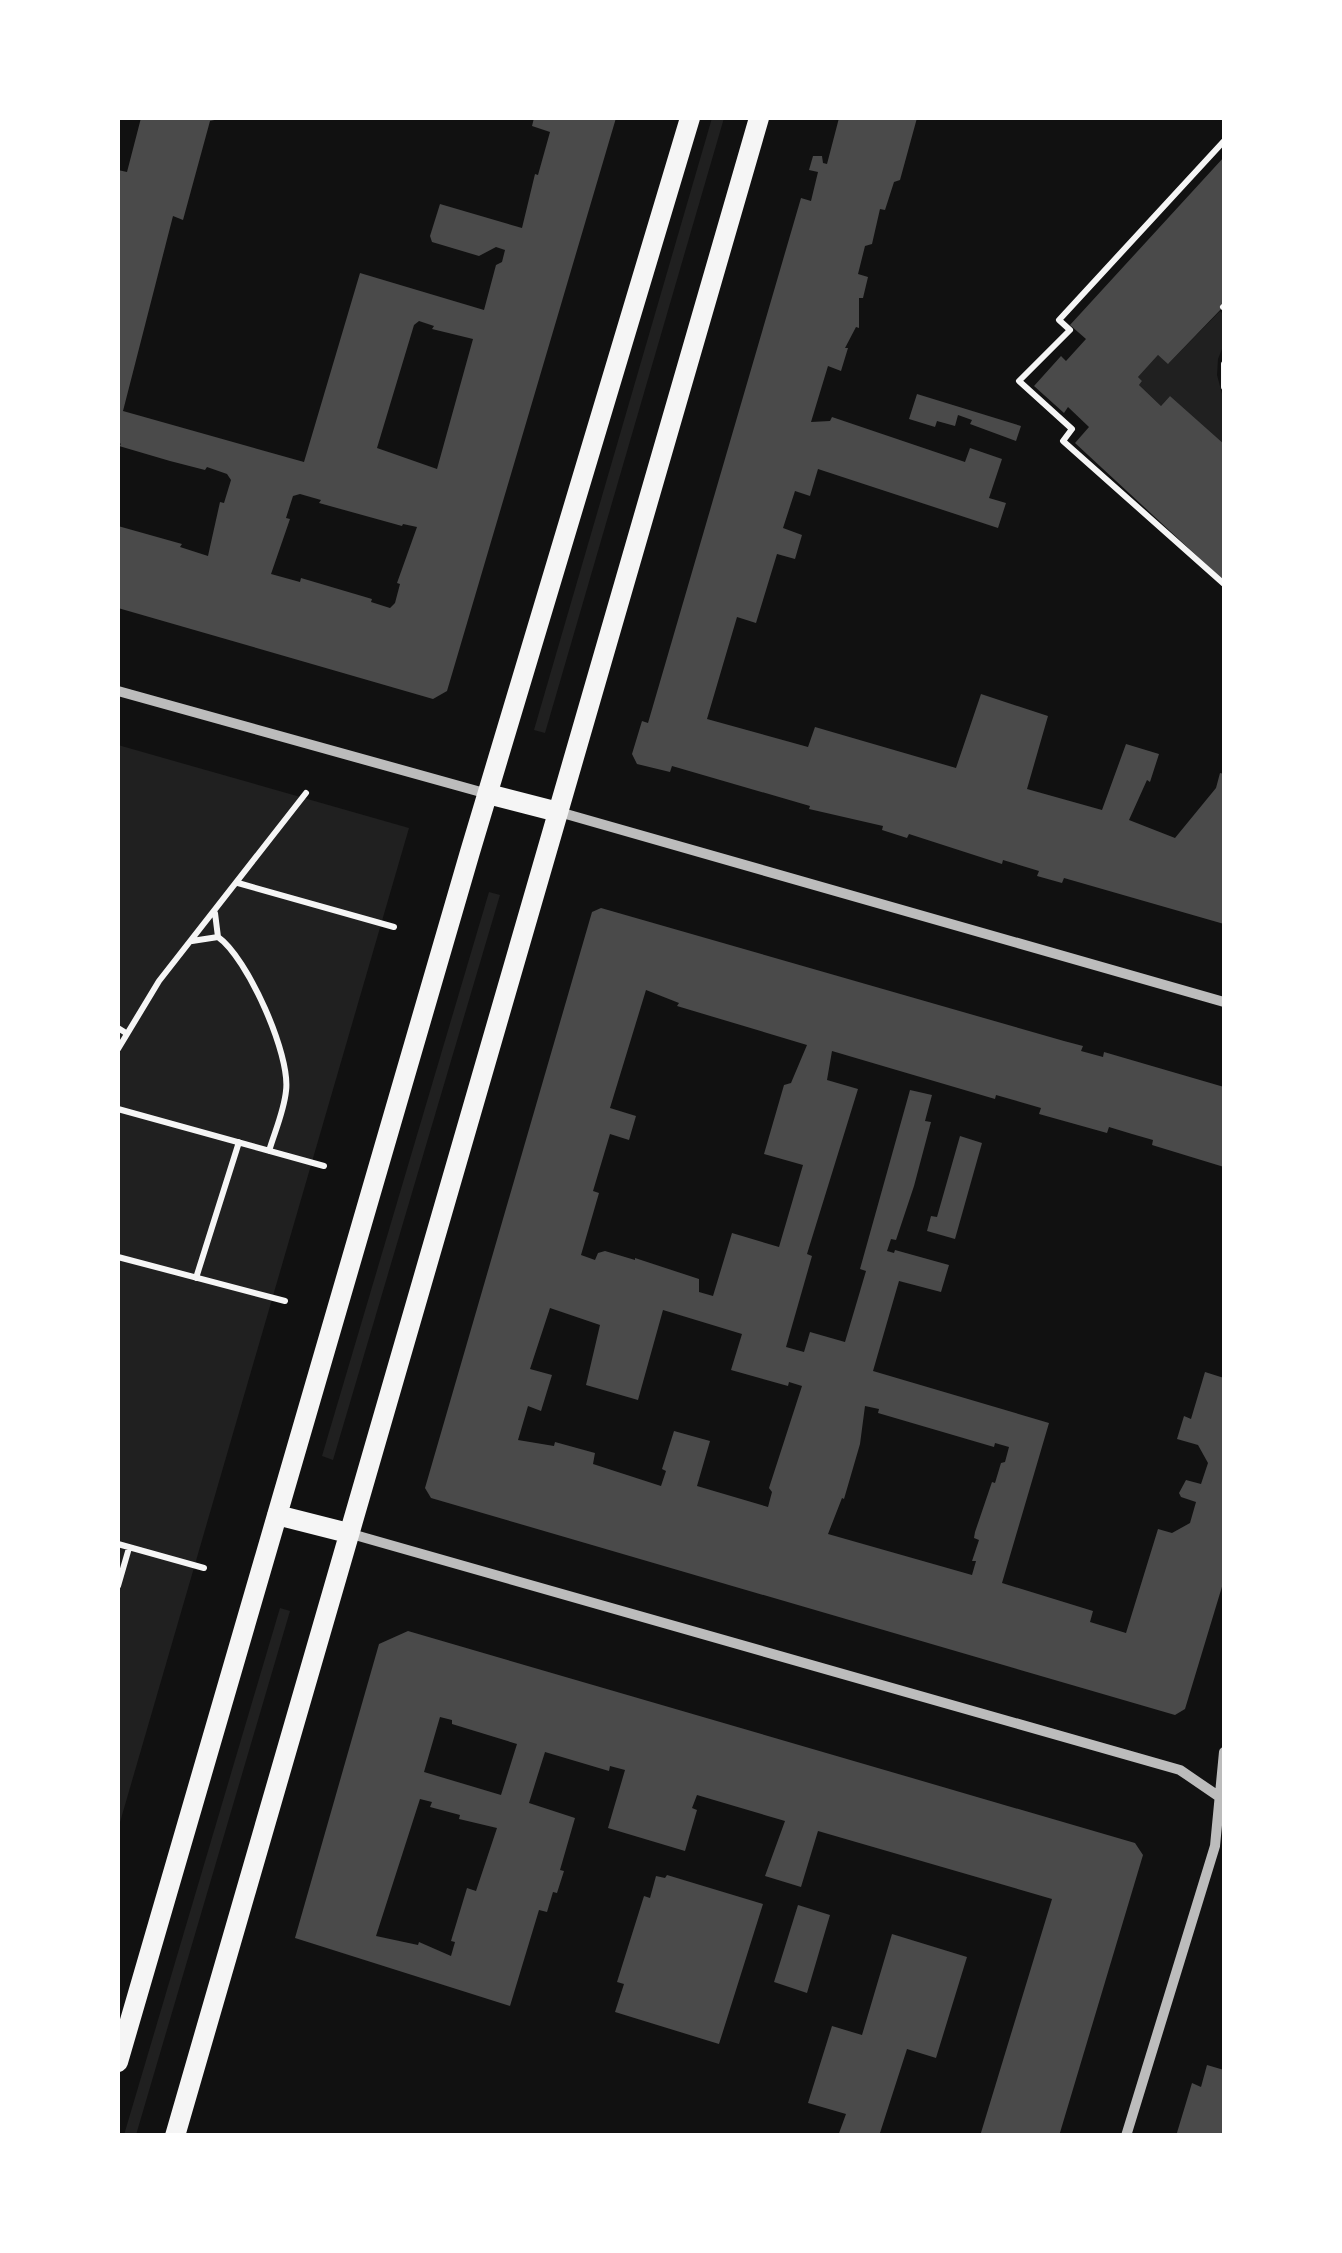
<svg xmlns="http://www.w3.org/2000/svg" width="1342" height="2253" font-family="'Crimson Pro',serif">
<style>
.green{fill:#202020}
.building{fill:#4a4a4a;fill-rule:evenodd}
.lines{fill:none;stroke-linecap:round;stroke-linejoin:round}
.path{stroke:#f5f5f5;stroke-width:6}
.minor{stroke:#bcbcbc;stroke-width:10}
.secondary{stroke:#f5f5f5;stroke-width:20}
</style>
<rect width="100%" height="100%" fill="#111"/>
<path class="green" d="M712 118H724L545 733 534 730Z
M1220 311 1224 315V344L1218 359 1217 375 1224 401V444L1170 396 1161 406 1139 385 1142 381 1138 377 1158 355 1169 363Z
M118 745 409 828 118 1829Z
M489 892 500 895 333 1460 322 1456Z
M280 1608 290 1611 136 2135H124Z"/>
<path class="building" d="M141 118 219 119 210 121 183 220 173 216 123 411 304 462 360 273 484 310 496 265 502 262 505 250 496 247 479 256 432 242 430 236 440 204 522 228 535 174 538 175 550 132 532 126 534 118H616L447 691 433 699 118 608V526L182 544 180 547 208 556 220 502 224 503 231 480 227 474 207 467 205 470 170 461 119 446 121 444 118 442V170L127 172ZM419 321 434 326 432 329 473 339 437 469 377 448 414 325ZM300 494 321 500 319 503 402 526 403 524 417 527 397 583 400 584 395 603 390 608 371 602 372 599 301 578 300 582 271 574 290 519 286 518 293 496Z
M839 118H917L900 180 894 182 885 210 880 209 872 244 865 246 858 274 868 277 863 298H859V328L856 327 845 348H848L841 371 828 366 811 422 830 421 832 417 965 462 970 448 1002 459 989 498 1006 503 998 528 818 469 810 496 795 491 783 528 802 535 795 559 777 554 756 623 737 617 707 719 808 747 815 727 956 768 981 694 1048 716 1027 789 1102 810 1126 744 1159 754 1150 782 1147 780 1129 820 1175 838 1216 788 1220 773 1224 774V924L1064 878 1062 883 1037 876 1039 871 1003 860 1002 864 909 834 907 838 882 830 883 826 809 809 810 806 672 766 670 772 637 764 632 754 642 721 648 723 801 198 811 201 818 172 809 170 813 156H822L823 163 827 164Z
M1224 157V306L1168 364 1158 355 1138 377 1142 381 1139 385 1161 406 1170 396 1224 444V581L1075 443 1089 427 1068 407 1064 413 1034 386 1061 356 1066 361 1086 339 1070 325Z
M917 394 1021 426 1016 441 970 424 972 420 958 415 955 426 937 421 935 427 909 419Z
M601 908 1064 1041 1083 1046 1081 1051 1103 1057 1104 1052 1224 1087V1167L1152 1145 1153 1140 1132 1134 1109 1127 1107 1133 1039 1114 1041 1108 996 1095 995 1099 832 1051 827 1080 858 1089 807 1254 812 1256 786 1347 804 1352 810 1332 845 1342 866 1271 860 1269 910 1090 932 1095 925 1121 931 1122 914 1186 896 1240 891 1239 887 1251 894 1253 895 1250 949 1265 941 1292 899 1281 873 1371 1049 1423 1002 1583 1093 1611 1090 1622 1126 1633 1158 1529 1172 1533 1190 1523 1196 1502 1181 1497 1179 1493 1186 1480 1201 1484 1208 1463 1198 1445 1177 1439 1184 1416 1191 1419 1205 1372 1224 1378V1580L1185 1709 1175 1715 431 1498 425 1488 592 912ZM646 990 679 1003 677 1006 807 1045 791 1083 784 1085 764 1154 803 1165 779 1247 732 1233 713 1296 699 1292V1279L635 1258V1260L605 1251 598 1253 595 1260 581 1255 599 1193 593 1191 610 1134 629 1140 636 1116 610 1108ZM550 1308 600 1325 586 1385 638 1400 663 1310 742 1334 731 1370 788 1386 789 1382 802 1386 769 1488 772 1492 768 1507 697 1486 710 1441 674 1431 662 1469 666 1471 661 1486 593 1464 595 1453 555 1442 554 1446 518 1440 528 1406 541 1411 552 1375 530 1369ZM865 1406 879 1409 878 1413 994 1447 995 1443 1009 1447 1005 1462 1001 1463 995 1483 992 1482 975 1532 974 1538 979 1540 972 1561H976L972 1575 828 1534 842 1498 844 1499 860 1444Z
M960 1136 982 1143 955 1239 927 1231 931 1216 937 1217Z
M408 1631 1135 1843 1143 1855 1059 2136H980L1052 1899 818 1831 801 1887 765 1876 785 1821 697 1795 692 1808 697 1810 685 1851 608 1828 625 1770 610 1766 609 1771 545 1752 529 1803 575 1818 560 1870 564 1871 557 1893 553 1892 547 1912 539 1910 510 2006 295 1938 379 1644ZM440 1717 452 1720V1724L517 1744 501 1795 424 1772ZM420 1799 432 1802 430 1807 460 1815 459 1819 497 1828 476 1891 467 1888 451 1941 455 1942 451 1956 419 1942 418 1945 376 1936Z
M667 1875 763 1904 719 2044 615 2012 624 1984 617 1982 644 1896 650 1898 656 1876 665 1878Z
M798 1905 830 1915 807 1993 774 1982Z
M892 1934 967 1957 936 2058 907 2049 879 2136H838L846 2114 808 2103 832 2026 862 2035Z
M1207 2065 1224 2070V2136H1176L1192 2083 1201 2087Z"/>
<g class="lines">
<path class="path" d="M1224 141 1059 320 1070 330 1019 381 1072 429 1063 441 1224 584
M1223 307 1224 308
M1224 364V387
M238 883 394 927
M215 913 218 937
M192 941 218 937C247 957 291 1055 286 1091 284 1111 275 1131 269 1151
M118 1028 126 1033
M118 1049 159 981 306 793
M118 1109 324 1166
M118 1257 285 1301
M196 1278 239 1142
M118 1544 204 1568
M118 1586 129 1548"/>
<path class="minor" d="M118 691 488 794
M559 812 1224 1002
M348 1533 1180 1770 1224 1800
M1126 2136 1215 1846 1224 1752"/>
<path class="secondary" d="M488 794 558 812
M277 1515 348 1533
M118 2062 470 852 690 118
M175 2136 759 118"/>
</g>
<rect width="1342" height="2253" fill="none" stroke="#ffffff" stroke-width="240"/>
</svg>
